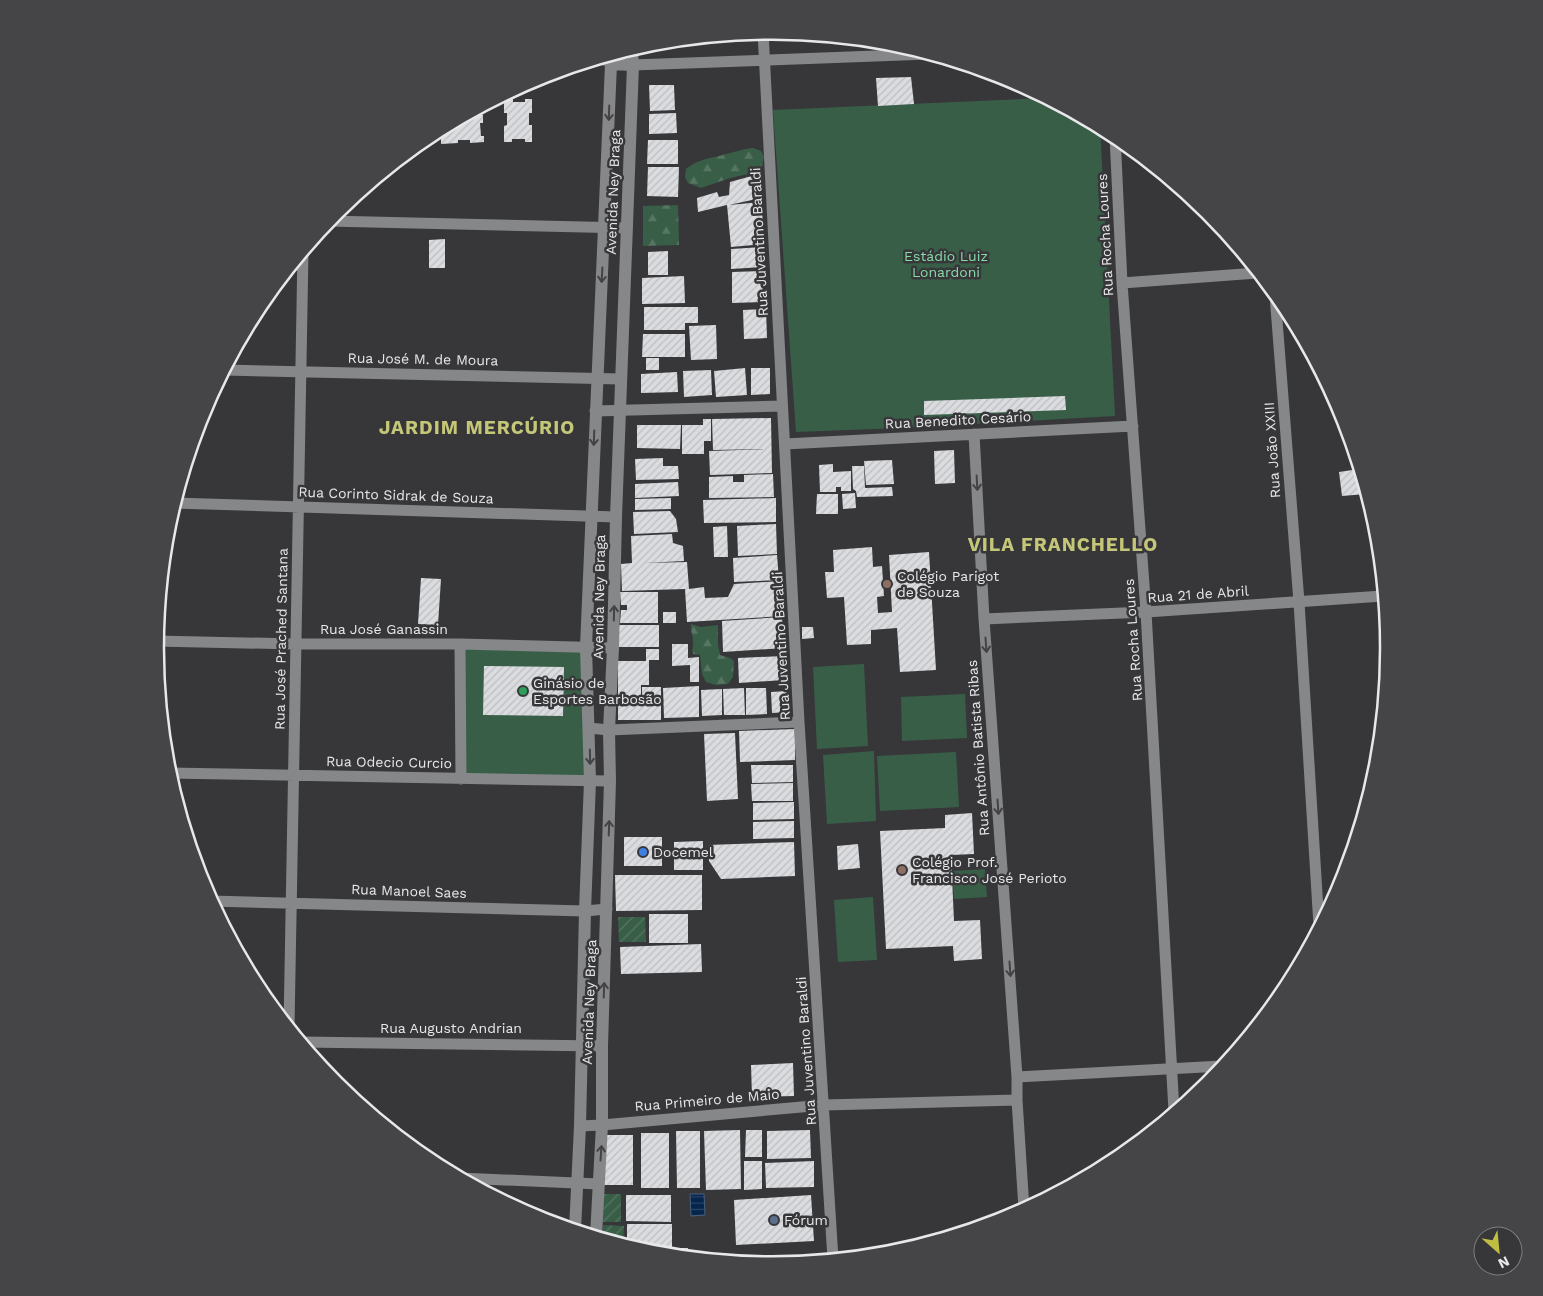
<svg xmlns="http://www.w3.org/2000/svg" width="1543" height="1296" font-family="'Work Sans',sans-serif">
<style>
.green{fill:#395e48}
.forest{fill:url(#forest-firs)}
.garden{fill:url(#garden-furrows)}
.water{fill:url(#water-rules);stroke:#49607c}
.building{fill:url(#building-hatch)}
.lines{fill:none;stroke-linecap:round;stroke-linejoin:round}
.lane{stroke:#868789;stroke-width:5.5}
.street{stroke:#868789;stroke-width:11}
.secondary{stroke:#868789;stroke-width:12}
.oneway{stroke:#434346}
.education-dot{fill:#8d6e63;stroke:#37373a;stroke-width:2}
.leisure-dot{fill:#2e9e5b;stroke:#37373a;stroke-width:2}
.shop-dot{fill:#3f7fe0;stroke:#37373a;stroke-width:2}
.service-dot{fill:#5c6f8a;stroke:#37373a;stroke-width:2}
.labels{text-anchor:middle;dominant-baseline:central;stroke-width:5;stroke-linejoin:round;paint-order:stroke}
.street-label{font-size:14px;fill:#e8e8ea;stroke:#37373a}
.park-label{font-size:14px;fill:#86dca9;stroke:#37373a}
.poi-label{font-size:14px;fill:#e8e8ea;stroke:#37373a;text-anchor:start}
.district-label{font-size:19px;font-weight:bold;letter-spacing:1px;fill:#c4c678;stroke:#37373a}
.rim{fill:none;stroke:#e8e8ea;stroke-width:2.5}
</style>
<defs>
<pattern id="forest-firs" width="22" height="20" patternUnits="userSpaceOnUse" patternTransform="scale(1.25)"><rect width="22" height="20" fill="#395e48"/><path d="M5 1l3.5 6h-7zM16 11l3.5 6h-7z" fill="#567563"/></pattern>
<pattern id="garden-furrows" width="10" height="10" patternUnits="userSpaceOnUse" patternTransform="scale(1.25)"><rect width="10" height="10" fill="#395e48"/><path d="M-1 1l2-2M0 10L10 0M9 11l2-2" fill="none" stroke="#567563"/></pattern>
<pattern id="water-rules" width="6" height="5" patternUnits="userSpaceOnUse" patternTransform="scale(1.25)"><rect width="6" height="5" fill="#05254d"/><path d="M0 2.5h6" fill="none" stroke="#294567"/></pattern>
<pattern id="building-hatch" width="6" height="6" patternUnits="userSpaceOnUse" patternTransform="scale(1.25)"><rect width="6" height="6" fill="#dbdcdf"/><path d="M-1 1l2-2M0 6l6-6M5 7l2-2" fill="none" stroke="#bdbec0"/></pattern>
</defs>
<rect width="100%" height="100%" fill="#37373a"/>
<path class="green" d="M1045 98 1100 127 1115 416 900 428 796 432 773 110Z
M464 648 584 649 585 777 464 776Z
M864 664 868 746 817 749 813 667Z
M965 694 967 738 902 741 901 697Z
M874 751 876 821 827 824 823 755Z
M956 752 959 807 880 811 877 756Z
M985 869 987 897 954 899 952 871Z
M873 897 877 960 838 962 834 900Z"/>
<path class="forest" d="M753 148 761 151 764 157 761 171 730 178 701 188 688 183 685 177 686 169C700 158 710 159 726 154 736 152 742 149 753 148Z
M678 205 679 245 643 246V206Z
M691 624 701 627 718 625V644L720 655 730 658 734 661 733 677 728 684 716 685 706 682 702 674 700 655 693 654C691 649 694 647 693 641 693 635 690 630 691 624Z"/>
<path class="garden" d="M618 917H645L646 942H619Z
M603 1194H621V1222H603Z
M603 1225 624 1226 623 1244 603 1238Z"/>
<path class="water" d="M690 1194H704L705 1215 691 1216Z"/>
<path class="building" d="M911 77 914 104 878 106 876 78Z
M649 85H674L675 110 650 111Z
M504 99H513V102H525V99H532V113H529V125H532V142H525V139H512V142H504V126L507 125V113H504Z
M676 113 677 133 649 134V114Z
M469 115H483V123H480L481 136H484V142L470 143V140H458V143L441 144V137H444L443 127 461 118H469Z
M648 140H678V164H647Z
M648 167H679L678 197 647 196Z
M759 174 761 198 729 205 761 202 765 244 731 247 727 205 698 212 697 198 717 192 719 197 729 195 730 182Z
M445 239V268H429V240Z
M763 247V267L731 269V249Z
M668 251V275H648V252Z
M762 271 763 302 732 303V272Z
M684 276 685 303 642 304V278Z
M644 307H698V323H685V330H644Z
M766 309 767 338 744 339 743 310Z
M716 325 717 359 691 360 689 326Z
M643 334H685V357H642Z
M646 358H659V370H646Z
M745 368 747 395 716 397 714 371Z
M751 368H770V394L751 395Z
M711 370 712 395 684 397 683 371Z
M677 372 678 392 641 393V374Z
M1065 396 1066 410 924 415V401Z
M771 418 772 473 710 475 709 451 769 449 713 450 712 419Z
M703 419H711V441H704V454H682V425H703Z
M637 425H681L680 449 637 448Z
M954 450 955 483 935 484 934 451Z
M663 458V466H678L679 479 636 480 635 459Z
M892 460 894 484 866 485 864 461Z
M833 464V472L851 471V491H841V487H836V492H820L819 465Z
M852 466H864L865 488 892 487 893 496 857 497 856 491 853 489Z
M1359 469 1366 494 1342 496 1339 472Z
M773 474 774 497 709 498V477L733 476V482H744V475Z
M678 482 679 496 635 498V484Z
M855 493 856 508 843 509 842 494Z
M817 494H838V514H816Z
M671 498V509L635 510V499Z
M776 498V522L704 523 703 500Z
M670 511 676 519 678 532 634 534 633 512Z
M776 524 777 554 738 556 737 526Z
M727 526 728 557H714L713 527Z
M672 534 673 543 683 546 684 561 644 563 687 562 689 589 704 587 705 598 728 597 734 584 781 581 783 616 687 622 685 589 622 591 621 564 632 563 631 536Z
M872 547 873 567 882 566 884 596 877 597 878 613 892 612 889 555 929 552 936 670 900 672 897 628 871 630V644L847 645 844 597 827 598 825 572H834L833 550Z
M777 555 779 580 734 582 733 558Z
M421 578 441 579 438 625 418 624Z
M620 592H658V623H620L621 610H627V605H621Z
M663 612H676V623H663Z
M782 617 784 648 723 652 722 621Z
M619 625H659V647H619Z
M802 627H813L814 638 802 639Z
M672 644H688V658L699 657V682H690V665L672 666Z
M646 649H659V660H649V685H641V703H618V661H646Z
M783 656 784 680 739 683 738 658Z
M484 666 564 667 563 716 483 715Z
M699 686V717L664 718 663 688Z
M642 687H661V720H618V704H642Z
M744 688 745 715H724L723 689Z
M746 688H766L767 714 746 715Z
M722 689V715L702 716 701 690Z
M787 691 788 712 772 713 771 692Z
M795 729V760L740 762 739 731Z
M735 733 738 799 707 801 704 734Z
M751 765H793V782L752 783Z
M793 783V801H752L751 784Z
M794 802V819L753 820V803Z
M972 813 974 854 951 855 954 921 980 920 982 959 954 961 953 946 886 949 880 831 945 828V815Z
M794 821V838L753 839V822Z
M624 837H662V866H624Z
M703 841V870H674V842Z
M794 842 795 876 721 879 709 861 708 845Z
M858 844 860 868 838 870 837 846Z
M615 875H702V910L616 911Z
M649 914H688V943H649Z
M701 944 702 972 621 974 620 947Z
M793 1063 794 1096 752 1097 751 1065Z
M740 1130 741 1189 706 1190 704 1131Z
M746 1130H762V1157H745Z
M810 1130 811 1158 767 1159V1131Z
M676 1131H700V1188H677Z
M641 1133H669V1188H641Z
M604 1135H633V1185H604Z
M744 1161H762V1189L744 1190Z
M814 1161V1187L766 1188 765 1163Z
M626 1195H671V1222L626 1221Z
M811 1195 814 1241 736 1245 734 1200Z
M627 1224H672V1247H632L627 1245Z
M669 1248H688V1256L669 1255Z
M641 1249H666V1254L651 1253Z"/>
<g class="lines">
<path class="lane" d="M593 61 611 64"/>
<path class="street" d="M763 32 799 722 833 1259
M633 48V65L929 54
M1115 136 1122 283 1146 612 1174 1111
M328 221 627 228
M1122 283 1257 273
M1275 295 1299 602 1319 926
M224 370 621 379
M595 411 782 406
M974 434 984 619 1017 1077V1100L1024 1209
M785 444 1133 426
M174 503 616 517
M984 619 1146 612 1383 596
M155 641 296 644H460L613 648
M460 644 461 779
M589 728 609 730 799 722
M168 773 610 781
M211 901 585 911 607 909
M289 1027 303 252
M301 1042 602 1046
M1017 1077 1222 1066
M580 1126 602 1125 824 1105 1017 1100
M460 1178 599 1184"/>
<path class="secondary" d="M575 1230 580 1126 585 911 590 781 586 647 611 64 633 65 616 517 613 648 609 730 610 781 602 1046V1125L596 1236"/>
</g>
<defs><path id="oneway-shaft" d="M-6 0H5M1.5-3L5.5 0L1.5 3" fill="none" stroke-width="1.6" stroke-linecap="round" stroke-linejoin="round" transform="scale(1.25)"/></defs>
<g class="oneway">
<use href="#oneway-shaft" transform="translate(609 113) rotate(92)"/>
<use href="#oneway-shaft" transform="translate(602 275) rotate(93)"/>
<use href="#oneway-shaft" transform="translate(594 438) rotate(92)"/>
<use href="#oneway-shaft" transform="translate(977 483) rotate(87)"/>
<use href="#oneway-shaft" transform="translate(614 613) rotate(-89)"/>
<use href="#oneway-shaft" transform="translate(986 645) rotate(86)"/>
<use href="#oneway-shaft" transform="translate(590 757) rotate(89)"/>
<use href="#oneway-shaft" transform="translate(998 807) rotate(86)"/>
<use href="#oneway-shaft" transform="translate(609 828) rotate(-88)"/>
<use href="#oneway-shaft" transform="translate(1010 969) rotate(86)"/>
<use href="#oneway-shaft" transform="translate(604 990) rotate(-88)"/>
<use href="#oneway-shaft" transform="translate(601 1153) rotate(-86)"/>
</g>
<g class="education-dot">
<circle cx="887" cy="584" r="5"/>
<circle cx="902" cy="870" r="5"/>
</g>
<circle class="leisure-dot" cx="523" cy="691" r="5"/>
<circle class="shop-dot" cx="643" cy="852" r="5"/>
<circle class="service-dot" cx="774" cy="1220" r="5"/>
<g class="labels">
<g class="street-label">
<text transform="translate(613 192) rotate(-88)">Avenida Ney Braga</text>
<text transform="translate(1105 235) rotate(-93)">Rua Rocha Loures</text>
<text transform="translate(759 242) rotate(-93)">Rua Juventino Baraldi</text>
<text transform="translate(423 359) rotate(1)">Rua José M. de Moura</text>
<text transform="translate(958 420) rotate(-3)">Rua Benedito Cesário</text>
<text transform="translate(1272 450) rotate(-94)">Rua João XXIII</text>
<text transform="translate(396 495) rotate(2)">Rua Corinto Sidrak de Souza</text>
<text transform="translate(1198 594) rotate(-4)">Rua 21 de Abril</text>
<text transform="translate(599 597) rotate(-89)">Avenida Ney Braga</text>
<text x="384" y="629">Rua José Ganassin</text>
<text transform="translate(281 639) rotate(-89)">Rua José Prached Santana</text>
<text transform="translate(1133 640) rotate(-94)">Rua Rocha Loures</text>
<text transform="translate(781 646) rotate(-93)">Rua Juventino Baraldi</text>
<text transform="translate(978 748) rotate(-94)">Rua Antônio Batista Ribas</text>
<text transform="translate(389 762) rotate(1)">Rua Odecio Curcio</text>
<text transform="translate(409 891) rotate(2)">Rua Manoel Saes</text>
<text transform="translate(589 1002) rotate(-88)">Avenida Ney Braga</text>
<text x="451" y="1028">Rua Augusto Andrian</text>
<text transform="translate(806 1051) rotate(-94)">Rua Juventino Baraldi</text>
<text transform="translate(707 1100) rotate(-5)">Rua Primeiro de Maio</text>
</g>
<g class="park-label">
<text x="946" y="256">Estádio Luiz<tspan x="946" dy="16">Lonardoni</tspan></text>
</g>
<g class="poi-label">
<text x="897" y="576">Colégio Parigot<tspan x="897" dy="16">de Souza</tspan></text>
<text x="533" y="683">Ginásio de<tspan x="533" dy="16">Esportes Barbosão</tspan></text>
<text x="653" y="852">Docemel</text>
<text x="912" y="862">Colégio Prof.<tspan x="912" dy="16">Francisco José Perioto</tspan></text>
<text x="784" y="1220">Fórum</text>
</g>
<g class="district-label">
<text x="477" y="427">JARDIM MERCÚRIO</text>
<text x="1063" y="544">VILA FRANCHELLO</text>
</g>
</g>
<path d="M0 0H1543V1296H0ZM164 648a608 608 0 1 1 1216 0a608 608 0 1 1-1216 0Z" fill="#454548" fill-rule="evenodd"/>
<path class="rim" d="M164 648a608 608 0 1 1 1216 0a608 608 0 1 1-1216 0Z"/>
<g transform="translate(1498 1251) rotate(153)"><circle r="24" fill="#37373a" stroke="#7e7e80"/>
<path d="M0-4L9 19L0 12L-9 19Z" fill="#bfbe42"/>
<text y="-8" font-size="14" font-weight="bold" text-anchor="middle" fill="#e8e8ea">N</text>
</g>
</svg>
